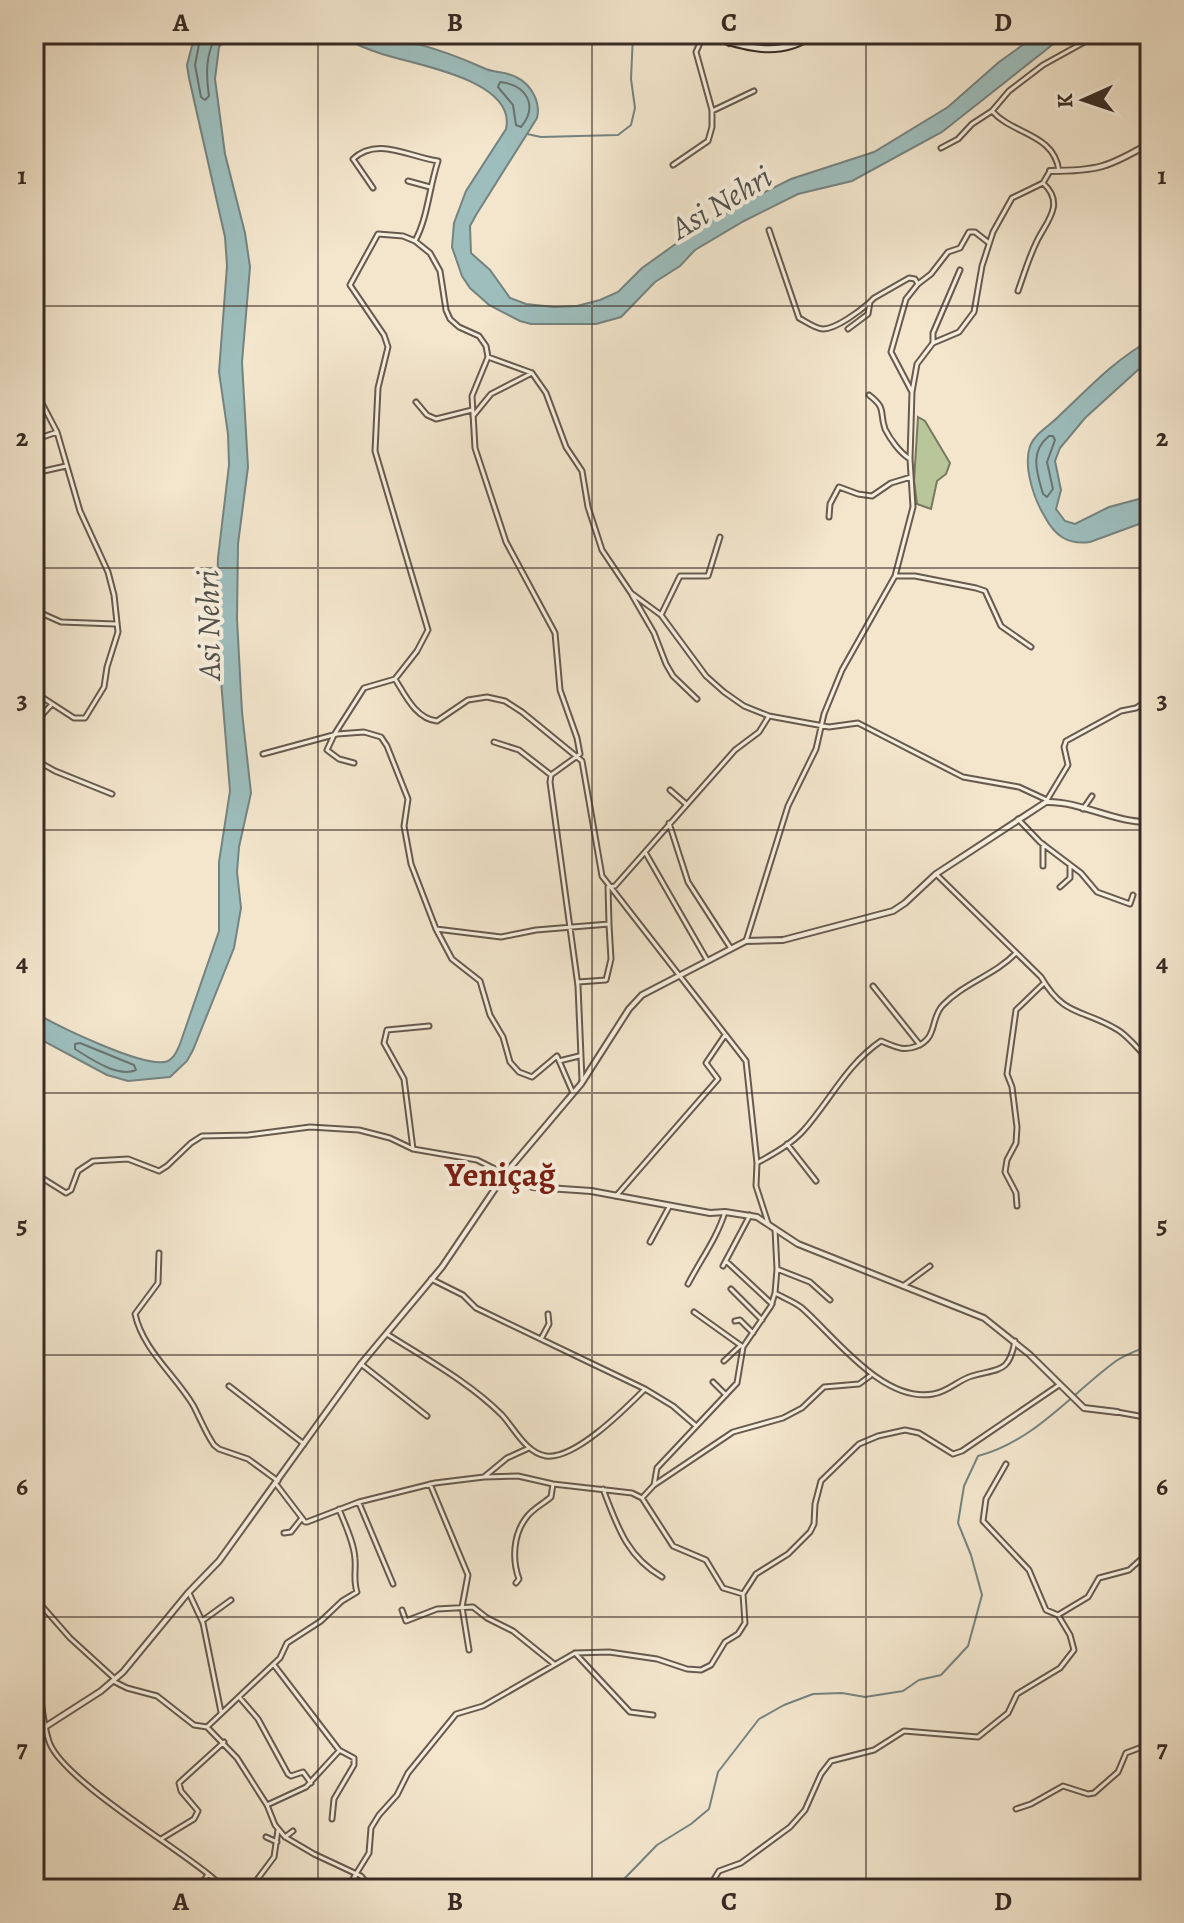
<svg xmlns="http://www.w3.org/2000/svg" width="1184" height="1923" font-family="Alegreya,serif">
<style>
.green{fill:#b8c69a;stroke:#787860;stroke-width:2}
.water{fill:#9dbebd;stroke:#758380;stroke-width:2}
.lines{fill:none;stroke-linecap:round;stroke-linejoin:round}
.shore{stroke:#6a7471;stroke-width:2}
.stream{stroke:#758380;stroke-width:2}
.minor-casing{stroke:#675a4f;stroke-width:7}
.tertiary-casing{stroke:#675a4f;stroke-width:8}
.secondary-casing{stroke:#382b25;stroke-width:9}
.minor{stroke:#f7efde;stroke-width:3}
.tertiary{stroke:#f7efde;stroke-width:4}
.secondary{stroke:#f7efde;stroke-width:5}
.grid{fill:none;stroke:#382b25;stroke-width:2;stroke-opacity:0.55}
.labels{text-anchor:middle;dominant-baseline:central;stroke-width:8;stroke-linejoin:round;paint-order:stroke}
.water-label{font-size:32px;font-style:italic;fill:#51504b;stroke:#f7efde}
.quarter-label{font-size:34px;font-weight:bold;fill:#7a1f14;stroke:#f7efde}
.neatline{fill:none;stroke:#382b25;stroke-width:3}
.grid-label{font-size:26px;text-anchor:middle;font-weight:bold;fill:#382b25}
</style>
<rect width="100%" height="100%" fill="#f3e6cd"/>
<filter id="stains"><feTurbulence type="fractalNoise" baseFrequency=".0025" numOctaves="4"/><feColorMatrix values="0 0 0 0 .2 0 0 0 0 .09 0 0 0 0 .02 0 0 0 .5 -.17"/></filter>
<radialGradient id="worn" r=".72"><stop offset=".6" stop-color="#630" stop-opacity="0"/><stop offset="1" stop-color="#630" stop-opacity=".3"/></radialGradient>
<path class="green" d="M918 417 925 421 950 463 946 474 937 481 931 509 917 504 914 481Z"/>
<path class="water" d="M195 34H230L219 47 215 79 225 154 245 233 250 267 242 362 248 467 238 544 237 619 242 712 251 793 239 847 237 872 241 908 234 948 193 1050 187 1061 170 1077 128 1081 107 1075 34 1036V1012C57 1026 140 1066 164 1062 173 1061 177 1051 180 1044L219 931V862L230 791 216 619 218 558 229 465 228 434 219 372 227 266 225 237 189 78 187 65Z
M336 34C392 34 435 46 486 69 496 73 507 72 516 77 531 84 541 102 537 118L476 215 470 226 471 253 490 270 510 298 526 304 554 307 577 306 600 300 618 292 642 268 709 220 791 179 874 152 948 107 999 62 1038 34H1066L942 132 852 181 798 194 744 221 695 250 680 266 655 282 621 317 596 324H531L520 321 489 305 470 288 462 276 452 247 454 223 466 191 506 129C517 80 416 65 382 54 366 49 351 42 336 34Z
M1150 340V359L1085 418 1060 448 1055 461 1061 490 1056 509 1065 521 1075 524 1109 507 1150 496V520L1090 542C1068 545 1055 536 1045 517 1034 499 1023 467 1030 446 1035 433 1051 425 1060 415 1092 385 1111 363 1150 340Z"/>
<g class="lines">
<path class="shore" d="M201 34 195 65 201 97 205 100 209 96C206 75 205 52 218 34
M500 82C526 85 539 105 521 127L516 125 513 105 498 87Z
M1049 436H1053L1055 440 1047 462 1053 489 1047 497 1043 494C1037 473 1029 452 1049 436Z
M80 1043 134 1065 136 1070C118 1078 91 1059 75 1049V1044Z"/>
<path class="stream" d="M527 134 541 137 618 135 631 125 635 108 631 79 633 34
M611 1889 625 1878 657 1845 691 1824 709 1809 718 1772 759 1719 784 1705 813 1694 842 1693 865 1697 903 1691 919 1680 941 1675 968 1646 982 1595 971 1555 958 1523 964 1486 978 1456C1033 1442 1071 1394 1116 1361 1126 1354 1139 1350 1150 1345"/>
<g class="minor-casing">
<path id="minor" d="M712 111 754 91
M992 111C1013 135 1054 133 1059 171
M941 148 958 139 972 124 992 111 1009 91 1043 65 1099 34
M673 165 708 141 712 127V110L696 52 704 34
M408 181 430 187
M373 188 353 159C377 136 409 157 438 161 429 188 428 217 415 241
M769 230 799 318C805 321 816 329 823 329 836 329 860 311 870 302
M918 284 931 274 948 252 960 248 969 232H975L989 243
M1018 291C1024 274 1029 257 1037 241 1046 222 1066 204 1043 183
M848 329 868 314 870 302 874 298 909 278 915 279 918 284 906 299 891 352 912 392
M933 343V333L960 270
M488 357 532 373 546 393 566 447 582 471 588 507 602 550 631 593 661 615 706 676 724 692 744 706 769 716 829 727 858 723 963 777 1019 787 1047 800
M34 388 57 432 80 511 108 572 114 595 118 632 107 667 104 687 85 718H74L34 692
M869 395C887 409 879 411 885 429 890 439 900 453 910 459
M416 402 427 415 436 419 472 410
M473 416 491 394 532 373
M34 440 57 432
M35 473 66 466
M829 517 830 504 839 487 858 494 872 496 891 483 911 477
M34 560 40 562 34 567
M895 576H915L976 588 985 591 1001 626 1031 647
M632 595 654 633 666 664 673 676 697 699
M34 610 61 622 115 624
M661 615 680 576H708L720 537
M395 679C405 695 416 719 437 721L468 700 487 697 505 701 522 712 582 761 602 876 746 1061 757 1163 756 1186 768 1223
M34 724 52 704
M494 742 519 750 551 775
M34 749 37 751
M263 754 337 734 364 732 381 737 387 746 408 799 404 826 411 864 436 929 501 937 536 930 609 924 608 887 615 886 735 750 759 732 769 716
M37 761 55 771 112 794
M354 763 339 759 327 750 334 735 364 688 395 679 417 651 428 630 375 451 378 388 388 347 384 335 350 285 378 234 403 236 415 241 430 253 440 271 446 310 450 319 459 327 479 336 486 346 488 357 472 396 475 448 506 542 555 633 560 690 577 738 580 754 551 775 550 782 578 986 582 1080
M670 790 686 804
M1047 800 1068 765 1064 747 1066 741 1121 711 1136 708 1150 699
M1083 809 1092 796
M1018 819 1040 842 1081 873 1097 892 1130 904 1133 895
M669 823 688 882 730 947
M645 852 707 960
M1043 866V844
M936 874 1041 977C1065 1018 1082 1008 1118 1030 1129 1037 1137 1048 1146 1057L1150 1056
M1060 887 1070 878V866
M436 929 452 959 480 981 490 1015 503 1037 510 1062 519 1072 532 1077 557 1056 573 1093
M746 941 788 806 816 749 824 714 842 670 895 576 913 507 910 459 912 392 917 364 933 343 959 332 974 312 982 266 993 232 1012 198 1043 183 1050 171
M578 982 606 980 611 959 609 925
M873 986 920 1045
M559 1061 579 1056
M787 1144 816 1181
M413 1149 404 1079 384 1043 387 1030 429 1026
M757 1163C773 1154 790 1145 803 1131 830 1101 846 1065 881 1041 894 1046 903 1052 917 1046 938 1038 930 1018 943 1005 964 983 995 975 1016 953
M34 1173 66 1193 71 1190 78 1171 93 1161 128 1159 159 1171 167 1166 191 1143 202 1136 248 1135 310 1127 359 1130 390 1138 413 1149 477 1160 505 1174
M616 1196 718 1079 706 1063 725 1035
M1017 1206 1016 1193 1005 1172 1007 1160 1016 1143 1017 1127 1012 1087 1007 1074 1016 1010 1043 984
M650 1242 669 1207
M159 1253 158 1283 135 1314C143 1350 175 1375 193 1405 200 1418 205 1432 214 1445L219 1449 248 1459 278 1481
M726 1261 772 1304
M723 1266 750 1215
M777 1269 810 1282 830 1300
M431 1279 463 1295 476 1308 645 1389 673 1406 695 1425
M688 1284C701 1259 717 1238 725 1212
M903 1286 930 1266
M731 1289 762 1320
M775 1293C784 1298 795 1302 802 1308 835 1337 883 1403 933 1394 948 1392 958 1380 972 1376 1000 1368 1009 1373 1015 1341
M694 1312 743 1347
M735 1321 740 1320 753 1333
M387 1334C426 1359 469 1382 502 1415 514 1428 526 1453 546 1456 575 1460 626 1408 645 1389
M541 1339 549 1324 548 1314
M724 1361 740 1346
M361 1364 427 1416
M713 1382 726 1395
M229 1386 304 1444
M1117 1412 1150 1418
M1006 1464 986 1499 983 1521 1029 1570 1046 1610 1058 1615 1088 1597 1099 1578 1129 1570 1150 1551
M484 1477 518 1476 553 1484 632 1493 642 1498 673 1546 706 1560 723 1588 743 1594
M276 1484 305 1522H307L359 1502 435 1483 484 1477 507 1458 529 1448
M430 1484 468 1575 462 1607 469 1650
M654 1485 733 1432 783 1418 802 1408 824 1387 859 1384 870 1376
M603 1489C617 1525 626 1556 662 1577
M642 1498 654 1485 657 1468 737 1383 743 1347 771 1306 775 1293 777 1269 775 1229
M359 1503 393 1584
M284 1533 291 1532 302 1518
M516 1583 519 1579C512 1560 513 1535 526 1518 532 1509 543 1504 551 1497L553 1484
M189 1593 203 1623 221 1712
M34 1597 70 1638 115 1679
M402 1610 406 1621 437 1609 473 1607 487 1618 513 1631 554 1664
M202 1621 231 1600
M575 1653 630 1712 653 1715
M274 1665 339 1750 354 1758V1765L334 1799 332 1819
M34 1670 38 1677C41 1697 43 1727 50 1744 66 1781 173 1845 208 1874L205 1879 193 1889
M113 1681 127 1688 157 1696 194 1725 207 1727 237 1758 267 1805 275 1825 285 1837 314 1854 361 1876 372 1889
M240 1698 258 1719 288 1774 291 1776 303 1772 311 1783
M207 1727 280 1658 287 1643 321 1621 342 1601 357 1592C353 1580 356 1571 355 1559 354 1542 345 1525 339 1509
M267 1805 306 1787 339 1751
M1016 1809 1031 1804 1063 1786 1088 1794 1094 1793 1118 1772 1126 1753 1142 1747 1150 1740
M266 1837 277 1842
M285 1837 293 1831
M161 1839 194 1819 198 1811 181 1791 179 1783 224 1742
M208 1874 226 1889
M356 1874 369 1853 371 1828 379 1815 397 1795 408 1773 456 1714 483 1706 575 1653 609 1652 657 1659 687 1669 701 1670 711 1665 725 1642 738 1634 745 1623 743 1594 756 1574 788 1554 810 1532 814 1524 815 1504 821 1481 859 1444 878 1436 905 1430 919 1433 953 1454 962 1451 1059 1385
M250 1889 274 1857 278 1830
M708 1889 719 1871 741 1863 790 1827 805 1810 821 1774 831 1761 874 1750 904 1731 978 1737 1008 1713 1017 1694 1060 1668 1074 1650 1070 1635 1058 1615"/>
</g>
<g class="tertiary-casing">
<path id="tertiary" d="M729 43 733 34
M1050 171C1098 171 1109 167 1150 143
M505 1174 533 1187 591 1191 710 1213 725 1212 757 1217 798 1244 984 1318 1029 1354 1084 1408 1117 1412
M34 1734 101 1691 123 1672 188 1593 219 1561 361 1364 442 1267 505 1174 581 1084 629 1009 642 995 746 941 783 940 893 911 905 903 936 874 1046 802C1081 801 1114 823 1150 822
M349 1889 356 1874"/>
</g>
<g class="secondary-casing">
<path id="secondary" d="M705 34C739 46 781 60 813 34"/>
</g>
<use href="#minor" class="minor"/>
<use href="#tertiary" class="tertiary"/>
<use href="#secondary" class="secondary"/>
</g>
<path class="grid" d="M318 34V1889M592 34V1889M866 34V1889M34 306H1150M34 568H1150M34 830H1150M34 1093H1150M34 1355H1150M34 1617H1150"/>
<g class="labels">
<g class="water-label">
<text transform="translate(721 202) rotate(-31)">Asi Nehri</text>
<text transform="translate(208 625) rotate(-91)">Asi Nehri</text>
</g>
<g class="quarter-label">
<text x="500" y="1174">Yeniçağ</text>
</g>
</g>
<rect width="1184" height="1923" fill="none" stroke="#f3e6cd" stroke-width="88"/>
<g transform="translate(1084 100) rotate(267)" stroke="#f7efde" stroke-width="6" paint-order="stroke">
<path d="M0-6L14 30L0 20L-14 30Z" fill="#382b25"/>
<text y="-12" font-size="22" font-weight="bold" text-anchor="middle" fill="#382b25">K</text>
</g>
<rect x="44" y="44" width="1096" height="1835" class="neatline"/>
<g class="grid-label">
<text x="181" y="31">A</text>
<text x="455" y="31">B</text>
<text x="729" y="31">C</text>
<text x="1003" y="31">D</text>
<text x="22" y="184">1</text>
<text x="1162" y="184">1</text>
<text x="22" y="446">2</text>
<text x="1162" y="446">2</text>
<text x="22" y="708">3</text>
<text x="1162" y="708">3</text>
<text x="22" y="971">4</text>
<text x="1162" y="971">4</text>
<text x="22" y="1233">5</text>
<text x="1162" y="1233">5</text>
<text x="22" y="1495">6</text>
<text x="1162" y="1495">6</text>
<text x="22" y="1757">7</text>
<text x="1162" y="1757">7</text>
<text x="181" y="1910">A</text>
<text x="455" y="1910">B</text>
<text x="729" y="1910">C</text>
<text x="1003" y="1910">D</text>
</g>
<rect width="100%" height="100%" filter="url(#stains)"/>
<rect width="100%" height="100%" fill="url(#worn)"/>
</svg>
